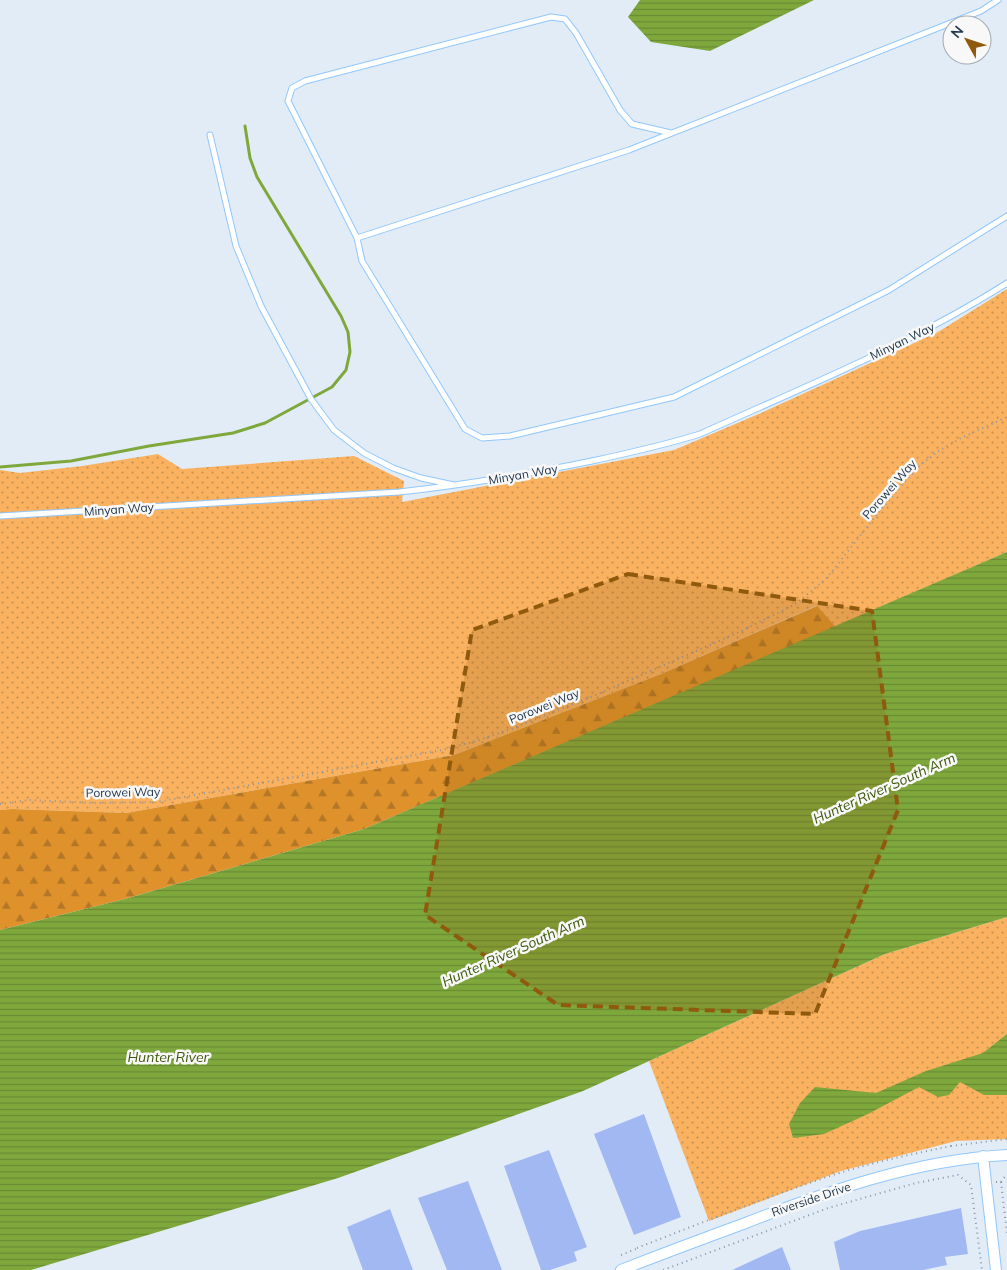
<svg xmlns="http://www.w3.org/2000/svg" width="1007" height="1270" font-family="Mulish,sans-serif">
<style>
.grass{fill:url(#grass-dots)}
.forest{fill:url(#forest-firs)}
.water{fill:url(#water-rules)}
.lines{fill:none;stroke-linecap:round;stroke-linejoin:round}
.stream{stroke:#7fa83c;stroke-width:3}
.building{fill:#a1b8f2}
.service-casing{stroke:#91c7fb;stroke-width:7}
.minor-casing{stroke:#91c7fb;stroke-width:12}
.path{stroke:#8897a7;stroke-width:2;stroke-dasharray:1 4;stroke-linecap:butt}
.service{stroke:#fff;stroke-width:5}
.minor{stroke:#fff;stroke-width:10}
.marked{fill:#905a0e;fill-opacity:0.2;stroke:#905a0e;stroke-width:4;stroke-dasharray:10 6;stroke-linejoin:round}
.labels{text-anchor:middle;dominant-baseline:central;stroke-width:5;stroke-linejoin:round;paint-order:stroke}
.street-label{font-size:12px;fill:#21374c;stroke:#f8f8f8}
.water-label{font-size:14px;font-style:italic;fill:#3d580a;stroke:#f8f8f8}
</style>
<defs>
<pattern id="grass-dots" width="8" height="8" patternUnits="userSpaceOnUse" patternTransform="scale(1.25)"><rect width="8" height="8" fill="#fab260"/><path d="M2 2h.1M6 6h.1" fill="none" stroke="#ca9251" stroke-width="1.8" stroke-linecap="round"/></pattern>
<pattern id="forest-firs" width="22" height="20" patternUnits="userSpaceOnUse" patternTransform="scale(1.25)"><rect width="22" height="20" fill="#df912b"/><path d="M5 1l3.5 6h-7zM16 11l3.5 6h-7z" fill="#b47727"/></pattern>
<pattern id="water-rules" width="6" height="5" patternUnits="userSpaceOnUse" patternTransform="scale(1.25)"><rect width="6" height="5" fill="#7fa83c"/><path d="M0 2.5h6" fill="none" stroke="#688a35"/></pattern>
</defs>
<rect width="100%" height="100%" fill="#e2ecf7"/>
<path class="grass" d="M1007 289V552L836 627 816 606 661 674 454 755 126 813 12 809 0 810V470L20 473 82 466 158 454 182 469 354 456 404 481 402 502 674 450 761 413 938 332Z
M1007 917V1139L956 1141 841 1171 709 1221 649 1061 885 954Z"/>
<path class="forest" d="M817 606 836 627 364 829 125 899 0 930V810L12 809 126 813 454 755 661 674Z"/>
<path class="water" d="M640 0H814L710 51 651 42 628 17Z
M1007 552V917L885 954 583 1091 338 1178 31 1270H0V930L125 899 364 829Z
M1007 1034V1095H984L960 1082 949 1095 938 1097 919 1087 868 1114 824 1134 793 1138 789 1124 800 1103 815 1087 876 1093 926 1071 983 1053Z"/>
<g class="lines">
<path class="stream" d="M0 467 71 461 149 446 233 433 265 423 332 387 346 370 350 352 348 332 341 316 257 177 250 158 245 126"/>
</g>
<path class="building" d="M644 1114 681 1217 634 1235 594 1134Z
M549 1150 587 1247 574 1252 577 1261 550 1270H541L504 1166Z
M468 1181 502 1270H447L418 1198Z
M961 1208 968 1254 945 1257 947 1265 923 1270H840L834 1242 860 1231Z
M390 1209 413 1270H363L347 1227Z
M782 1247 791 1270H732Z"/>
<g class="lines">
<g class="service-casing">
<path id="service" d="M671 133 632 124 620 110 576 33 565 19 551 17 305 81 292 88 288 101 357 238 362 261 465 429 482 438 510 436 674 397 889 290 1007 216
M210 135 236 246 261 306 311 399 334 430 364 453 393 468 421 478 454 485
M357 238 629 150 981 11 998 0
M0 516 399 492C464 485 528 474 592 461 629 453 665 445 700 434 804 387 911 344 1007 283"/>
</g>
<g class="minor-casing">
<path id="minor" d="M983 1156 996 1270
M621 1270C662 1254 702 1239 743 1224 828 1191 915 1160 1007 1155"/>
</g>
<path class="path" d="M0 804 29 800 98 803 157 802 442 750 476 741 511 729 593 696 733 635 794 605 826 579 878 513 917 468 937 452 961 438 1007 417
M951 1146 1007 1139
M996 1182H1001L1007 1174
M1001 1182 1007 1234
M637 1248C703 1222 769 1196 836 1174 874 1162 913 1154 951 1146L952 1149
M621 1255 636 1249
M663 1270 828 1208 916 1183 958 1175 971 1185 982 1270"/>
<use href="#service" class="service"/>
<use href="#minor" class="minor"/>
</g>
<path class="marked" d="M628 574 872 611 898 810 815 1014 558 1005 425 915 472 630Z"/>
<g class="labels">
<g class="street-label">
<text transform="translate(902 341) rotate(-26)">Minyan Way</text>
<text transform="translate(523 474) rotate(-10)">Minyan Way</text>
<text transform="translate(889 489) rotate(-49)">Porowei Way</text>
<text transform="translate(119 509) rotate(-4)">Minyan Way</text>
<text transform="translate(544 706) rotate(-22)">Porowei Way</text>
<text transform="translate(123 792) rotate(-1)">Porowei Way</text>
<text transform="translate(811 1199) rotate(-19)">Riverside Drive</text>
</g>
<g class="water-label">
<text transform="translate(884 788) rotate(-24)">Hunter River South Arm</text>
<text transform="translate(513 951) rotate(-24)">Hunter River South Arm</text>
<text x="168" y="1057">Hunter River</text>
</g>
</g>
<g transform="translate(967 40) rotate(310)"><circle r="24" fill="#f8f8f8" stroke="#a2abb3"/>
<path d="M0-4L9 19L0 12L-9 19Z" fill="#905a0e"/>
<text y="-8" font-size="14" font-weight="bold" text-anchor="middle" fill="#21374c">N</text>
</g>
</svg>
